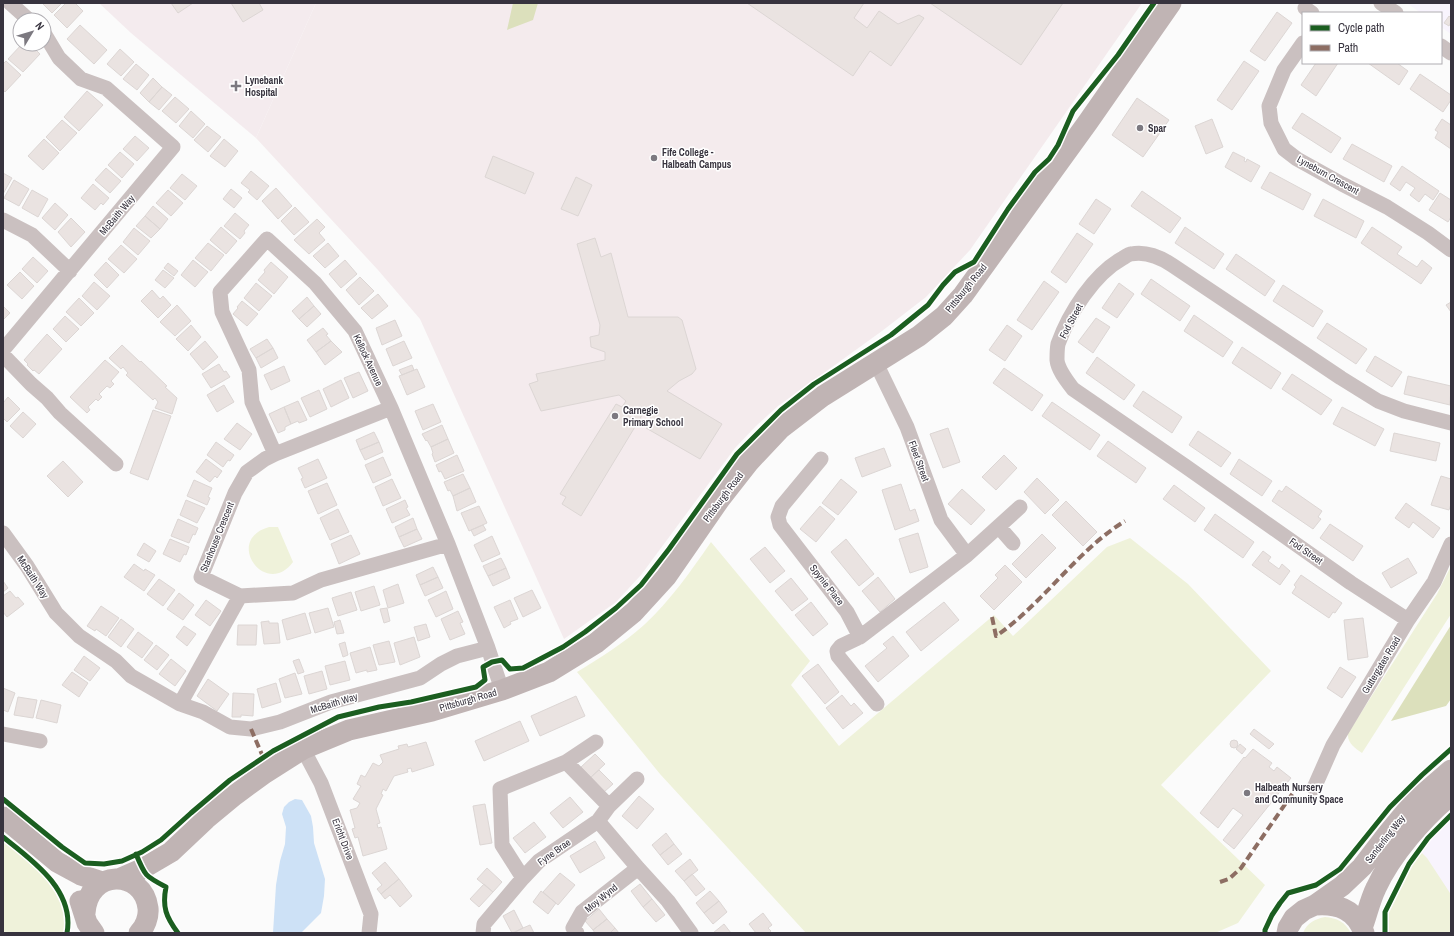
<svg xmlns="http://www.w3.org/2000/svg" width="1454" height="936" font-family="'Archivo Narrow',sans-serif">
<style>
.built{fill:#f8f4fd}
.education{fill:#f4ebed}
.medical{fill:#f4ebee}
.green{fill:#eff2da}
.forest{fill:#dce0bc}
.water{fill:#cde1f6}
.building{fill:#eae3e1;stroke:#dcd6d4}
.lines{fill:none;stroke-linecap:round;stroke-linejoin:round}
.street{stroke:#cac0c0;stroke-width:15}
.secondary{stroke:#c0b4b4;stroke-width:21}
.quiet{stroke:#8d6e63;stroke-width:4;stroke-dasharray:8 4;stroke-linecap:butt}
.cycleway-casing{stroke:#fff;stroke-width:8}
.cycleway{stroke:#1b5e20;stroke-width:5}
.poi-dot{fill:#7c7980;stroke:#fff;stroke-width:1.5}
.labels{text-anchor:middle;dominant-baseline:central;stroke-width:3;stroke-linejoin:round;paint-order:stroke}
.poi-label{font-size:10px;font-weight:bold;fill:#37333e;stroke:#fff;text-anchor:start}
.street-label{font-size:10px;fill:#37333e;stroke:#fff}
</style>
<rect width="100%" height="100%" fill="#fbfbfb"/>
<path class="built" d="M1407 3H1451V34L1441 27V13H1421Z
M1451 818V933H1383V908L1409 867 1439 828Z"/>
<path class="education" d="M316 3H1142L970 250 926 297 882 331 778 406 756 426 735 448 641 575 616 602 564 639 420 319 378 270 256 138Z"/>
<path class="medical" d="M99 3H316L256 138 131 33Z"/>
<path class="green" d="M269 527H278L293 562C266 599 223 540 269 527Z
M1130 538 1188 584 1271 671 1161 785 1265 885 1238 923 1215 933H806L660 774 577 672C600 658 624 643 644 625 670 601 691 571 711 542L810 661 791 685 839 746 994 615 1013 636 1107 547Z
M1451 566V614L1362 753C1355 748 1347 743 1348 733L1437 594Z
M3 837C32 860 75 890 67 933H3Z
M1419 850 1427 858 1450 893 1451 933H1385V912L1407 867Z
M1325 917C1337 918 1345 922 1351 933H1303C1307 923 1315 919 1325 917Z"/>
<path class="forest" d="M513 3H538L533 20 507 30Z
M1451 625V699L1446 706 1391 721Z"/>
<path class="water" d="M295 799 302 800 311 816 313 827 314 843 325 879 324 896 321 913 301 933H273L276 885 280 861 285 844 286 827 282 814 284 807 289 802Z"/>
<path class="building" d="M42 3H62L52 13Z
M66 3H75L83 11 67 28 54 15Z
M171 3H193L178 13Z
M231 3H259L263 10 243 22Z
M747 3H864L854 18 867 28 879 11 898 24 919 15 924 18 891 66 870 51 853 76Z
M930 3H1063L1021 65Z
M1277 12 1292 23 1265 61 1250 51Z
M1449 16 1451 18V22L1449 26 1444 23Z
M80 25 107 50 94 64 67 39Z
M22 44H30L40 54 23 72 8 59Z
M120 49 134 62 121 76 107 64Z
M6 61 21 75 5 92 3 90V64Z
M1244 61 1259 71 1232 110 1217 100Z
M1316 63H1338L1316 96 1301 85Z
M1368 63H1397L1408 71 1399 85Z
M136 64 149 75 137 90 123 79Z
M1420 74 1451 95V100L1443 112 1410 89Z
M153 78 162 87 149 102 140 93Z
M162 87 172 95 159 110 149 102Z
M87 91 103 105 79 131 64 117Z
M175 97 189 109 176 123 162 111Z
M1137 98 1169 120 1143 157 1112 135Z
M191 111 205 124 193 138 179 126Z
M1302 113 1341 138 1331 153 1292 128Z
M1212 119 1223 147 1206 154 1195 126Z
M1442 119 1451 125V149L1435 138 1438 132 1435 130Z
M62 120 77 133 60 151 46 137Z
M207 126 221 137 208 152 194 140Z
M135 136 149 148 137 161 123 149Z
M44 139 59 153 43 170 28 156Z
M224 139 238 151 225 167 210 156Z
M1352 144 1392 166 1384 182 1343 159Z
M120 152 134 164 122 178 108 165Z
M1233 152 1245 158 1244 161 1246 162 1247 159 1260 166 1251 182 1225 167Z
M493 156 534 173 525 194 485 177Z
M1402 166 1439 191 1433 200 1425 194 1419 202 1410 195 1415 188 1406 182 1400 191 1390 184Z
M106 168 121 181 110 193 95 180Z
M251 171 269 186 257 200 248 192 250 190 241 183Z
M1270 172 1311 194 1303 210 1261 188Z
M3 173 12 178 3 194Z
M182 174 197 186 185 200 170 188Z
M576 177 592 185 578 216 561 209Z
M14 180 29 189 19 206 4 198Z
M93 184 109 198 103 205 101 203 95 210 81 198Z
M276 188 292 206 278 219 262 201Z
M231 189 242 198 234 208 223 199Z
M32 190 48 199 38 217 22 208Z
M168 190 183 203 171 216 156 203Z
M1142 191 1181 218 1170 233 1131 206Z
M1440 193 1451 200V217L1448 222 1429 210Z
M1096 199 1111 209 1094 234 1079 224Z
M1323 199 1364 221 1356 238 1314 216Z
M55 203 68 215 55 230 42 218Z
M153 206 168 219 160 229 145 216Z
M295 207 309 222 294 235 281 221Z
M235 213 249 225 244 231 245 233 240 239 224 226Z
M145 216 160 229 151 238 136 226Z
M71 218 85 232 71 247 58 232Z
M317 219 325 227 319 233 325 240 309 254 294 240Z
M221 227 237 241 226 254 210 240Z
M1185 227 1224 254 1214 269 1175 243Z
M1372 227 1402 247 1397 254 1417 267 1422 260 1432 268 1421 284 1361 243Z
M134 228 150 241 138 255 123 242Z
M1077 233 1093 244 1066 283 1051 272Z
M595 238 601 257 611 253 628 317H678L682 320 696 369 692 374 679 381 667 391 722 424 700 459 646 428 651 416 644 412 581 516 562 504 566 497 560 494 616 404 622 407 626 401 619 395 541 411 529 384 538 381 536 374 605 360V352L591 347 590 337 599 335 600 325 577 244Z
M208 243 224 255 211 271 195 258Z
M328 243 339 256 325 268 313 256Z
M121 245 137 259 124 273 108 259Z
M1236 254 1275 281 1265 296 1226 269Z
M33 257 48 271 37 283 22 269Z
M193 260 208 272 195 287 181 275Z
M345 260 357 274 341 288 329 274Z
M106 262 119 275 107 288 94 275Z
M271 262 288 277 274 294 258 280 265 272 264 270Z
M168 263 178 271 174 276 164 268Z
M163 270 174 278 165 288 155 280Z
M20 272 34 286 22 299 7 285Z
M360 277 374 291 359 305 346 290Z
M1151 279 1190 306 1180 321 1141 294Z
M1044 281 1059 292 1032 330 1017 320Z
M94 282 110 296 97 310 82 296Z
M256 283 272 296 259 311 244 298Z
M1119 283 1134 294 1117 318 1102 308Z
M1283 285 1323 311 1313 327 1273 301Z
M152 290 160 299 163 296 171 305 158 318 141 301Z
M378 294 388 306 372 319 361 308Z
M307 297 314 306 299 319 292 311Z
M79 298 94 313 81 326 66 312Z
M242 301 258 314 247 326 233 314 238 308 237 307Z
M1451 302V312L1446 305Z
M177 305 191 321 175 336 160 322Z
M3 306 10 313 3 320Z
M314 306 321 314 307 327 299 319Z
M1194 315 1233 342 1223 357 1184 331Z
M65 316 79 329 66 342 53 329Z
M1096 318 1110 327 1093 353 1078 342Z
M395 320 402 336 382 345 376 328Z
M1327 323 1367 349 1356 364 1317 338Z
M191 325 201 337 188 351 176 339Z
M1007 325 1022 336 1005 361 989 350Z
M323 328 328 334 326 335 331 341 316 352 307 340Z
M47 334 62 349 39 374 34 370 33 371 27 365 28 364 24 360Z
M267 339 273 348 256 358 250 349Z
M205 341 218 357 203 370 190 354Z
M331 341 342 352 325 365 316 352Z
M404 341 412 358 393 366 386 349Z
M122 345 140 362 141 361 167 386 165 387 177 398 172 414 155 408 158 402 155 398 153 400 126 375 128 373 123 367 121 369 109 358Z
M1242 347 1281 373 1271 389 1232 363Z
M273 348 278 358 261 368 256 358Z
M1375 356 1402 372 1392 387 1366 371Z
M1097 357 1135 385 1124 400 1086 373Z
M105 360 119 372 111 381 114 384 110 388 107 386 99 394 102 397 98 401 96 399 88 407 90 410 87 413 70 397Z
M219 364 224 372 226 371 230 377 211 388 202 374Z
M412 365 414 370 402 375 399 370Z
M284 366 290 381 271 390 264 375Z
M1004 368 1043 395 1032 411 993 383Z
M417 369 425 387 407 395 399 376Z
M359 372 368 391 353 398 344 378Z
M1292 374 1332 400 1321 415 1282 389Z
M1408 376 1451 386 1450 405 1404 394Z
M341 380 349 398 331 407 323 389Z
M224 385 234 402 217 412 207 395Z
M319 390 327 409 310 417 301 398Z
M1143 391 1182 417 1172 433 1133 406Z
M8 397 20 409 7 422 3 418V403Z
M298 401 307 420 299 423 298 421 291 424 284 407Z
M1052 402 1100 435 1090 450 1042 416Z
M433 404 441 422 423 430 415 411Z
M284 407 291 424 285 427V430L278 433 269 414Z
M1342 407 1384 429 1375 446 1333 424Z
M153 410 171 416 148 480 130 473Z
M23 412 36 424 23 438 10 426Z
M237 423 252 434 240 450 224 439Z
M442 425 448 439 431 447 427 440 426 441 422 434Z
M948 428 960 462 943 468 930 434Z
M1198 431 1231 453 1221 467 1189 445Z
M374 432 379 442 360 450 356 440Z
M1394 433 1440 443 1436 461 1390 451Z
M448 439 454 453 435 462 432 454 433 453 431 447Z
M1108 441 1146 468 1136 483 1097 456Z
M216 442 234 455 230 461 228 460 223 467 207 455Z
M379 442 383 452 365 460 360 450Z
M884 448 891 466 862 477 855 458Z
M457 455 464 471 445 479 441 471 439 472 436 465Z
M1004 455 1017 468 996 490 982 477Z
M383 457 391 475 373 483 365 465Z
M206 459 222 471 217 478 215 476 210 482 196 472Z
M318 459 327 478 305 488 301 479 303 478 298 468Z
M1239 459 1272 481 1262 496 1230 474Z
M63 461 83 482 68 497 47 476Z
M463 474 470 488 453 496 450 490 448 491 444 482Z
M1441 476 1451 479V504L1449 510 1431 505Z
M1037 478 1059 500 1045 514 1024 492Z
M392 479 401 498 383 506 375 487Z
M841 479 857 492 838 515 822 503Z
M194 480 212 488 208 497 210 498 207 505 187 496Z
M327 483 337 505 318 514 308 491Z
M901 484 910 511 915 509 919 521 895 530 882 490Z
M1174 485 1205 508 1195 522 1163 499Z
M1286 486 1322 511 1318 517 1321 519 1313 529 1272 501 1279 490 1282 492Z
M470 488 476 502 457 511 453 496Z
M962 489 985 510 971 525 948 504Z
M186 500 205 508 197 523 180 515Z
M405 500 408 507 406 508 410 515 392 523 386 509Z
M1066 501 1097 532 1083 546 1052 515Z
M1406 503 1440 528 1433 538 1413 522 1409 528 1395 518Z
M479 506 487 523 469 531 461 513Z
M820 506 835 519 816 542 800 529Z
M338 509 349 532 330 540 320 518Z
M1215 514 1254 542 1243 558 1204 530Z
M413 518 417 529 399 537 395 527Z
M178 519 198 528 195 535 193 534 189 543 171 536Z
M1330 524 1363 546 1353 561 1320 538Z
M483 525 486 530 474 536 471 530Z
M417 529 422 539 404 547 399 537Z
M918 533 928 567 910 573 899 539Z
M1042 534 1056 548 1026 578 1012 564Z
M351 535 360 554 339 564 331 544Z
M492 536 500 554 482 562 474 545Z
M170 539 189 547 186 555 184 554 180 562 163 554Z
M846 539 874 574 859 586 831 552Z
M144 543 156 551 149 562 137 555Z
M765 547 785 571 770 583 750 559Z
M1263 551 1271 557 1268 561 1279 569 1282 564 1290 571 1280 585 1252 565Z
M501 558 506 568 488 576 483 566Z
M1408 558 1417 573 1391 588 1382 573Z
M134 564 144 571 145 569 155 575 144 591 124 577Z
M1005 565 1022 582 994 610 980 596 998 578 995 575Z
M433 567 438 577 420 585 416 575Z
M506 568 510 578 493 586 488 576Z
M1301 575 1342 603 1335 613 1333 612 1329 618 1292 593 1296 587 1294 585Z
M438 577 443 588 425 596 420 585Z
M878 577 895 599 880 612 862 591Z
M791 578 808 599 792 611 775 591Z
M159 579 175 590 163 606 147 594Z
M3 581 8 588 3 592Z
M398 584 404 603 388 608 383 590Z
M374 586 380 605 361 611 355 592Z
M532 590 541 608 523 617 514 598Z
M10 591 16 598 18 597 24 604 7 617 3 612V596Z
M446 591 453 609 436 617 428 600Z
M351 592 357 610 338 616 332 598Z
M179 593 194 605 183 620 167 609Z
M206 600 221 611 210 626 195 615Z
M510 600 518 619 510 622 511 624 504 628 494 607Z
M811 602 828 624 813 636 795 615Z
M944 602 959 620 921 651 906 632Z
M101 606 119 618 106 636 96 629 95 631 87 626Z
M328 608 334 627 315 633 309 613Z
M387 608 390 621 384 623 380 609Z
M458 611 463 622 460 623 465 634 450 640 441 619Z
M305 613 311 633 287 640 282 620Z
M1363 618 1368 657 1348 660 1344 620Z
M121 619 134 629 121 647 108 637Z
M340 620 344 633 337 634 334 622Z
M269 621V623H278L280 643 264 644 261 622Z
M426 624 430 637 418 641 414 627Z
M238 625H257L256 645H237Z
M184 626 196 634 187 646 176 637Z
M138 632 153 643 142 658 127 647Z
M893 636 909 656 878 682 865 666 887 648 883 644Z
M414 637 420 657 400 665 394 643Z
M389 641 395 662 379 665 373 645Z
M345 642 348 655 343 657 339 644Z
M156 645 169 655 157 670 144 660Z
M370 647 377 670 367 672V670L356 673 350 653Z
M84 656 100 668 90 681 74 670Z
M171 659 186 671 175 686 159 674Z
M299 659 304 672 298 674 293 661Z
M345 661 350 680 330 685 325 666Z
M818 664 839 692 825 704 802 676Z
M1340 667 1356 677 1342 698 1327 688Z
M322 671 327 689 309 694 304 676Z
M72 672 88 683 79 697 62 685Z
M295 673 302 694 285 698 279 679Z
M208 679 229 694 217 711 197 696Z
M276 683 281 702 262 708 257 689Z
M3 688 15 693 8 712 3 710Z
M233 693 254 694 253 716 241 715V717H232Z
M842 695 851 706 854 703 863 713 843 729 826 708Z
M576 696 585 716 540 736 531 716Z
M18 697 37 700 33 718 14 715Z
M41 700 61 705 57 723 36 718Z
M520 721 529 741 484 761 475 741Z
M1254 729 1274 744 1269 749 1250 734Z
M1230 744a4 4 0 1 1 8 0a4 4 0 1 1-8 0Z
M426 742 434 765 412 772 411 768 407 769 408 772 394 776 386 791 383 789 381 794 383 795 376 809 380 823 377 824 378 828 381 827 387 849 363 856 358 837 355 838 352 829 355 828 350 810 357 808 360 803 353 799 361 786 357 784 361 775 365 777 373 763 379 766 383 762 380 755 399 749 398 746 407 744 408 747Z
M1240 744 1246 749 1242 754 1236 749Z
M1253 749 1272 763 1269 767 1274 771 1277 767 1291 778 1234 849 1223 840 1243 815 1233 808 1218 828 1200 813 1244 757 1245 758Z
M595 754 605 764 591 777 581 767Z
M599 770 613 784 604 792 591 777Z
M639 796 654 809 637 829 622 816Z
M570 797 583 812 563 828 550 813Z
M485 804 492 843 480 845 473 806Z
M534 822 546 837 525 853 513 838Z
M666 833 674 844 660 855 652 845Z
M595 841 605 858 580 873 570 856Z
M674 844 682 854 668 865 660 855Z
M690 859 698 870 684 881 675 871Z
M385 862 399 879 381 894 377 889 382 885 372 873Z
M487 868 502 882 493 892 477 879Z
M560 873 575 885 558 905 543 892Z
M692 874 705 889 696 896 684 881Z
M399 879 412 896 400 907 390 895 385 899 381 894Z
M484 884 493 892 479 907 470 899Z
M640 884 652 899 643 907 631 891Z
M541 891 556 903 548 914 533 902Z
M710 891 719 901 704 913 696 903Z
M652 899 665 915 656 922 643 907Z
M719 901 727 912 713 924 704 913Z
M599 909 607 919 593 930 585 921Z
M514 910 523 928 512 933 503 916Z
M763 913 772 925 768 928 771 931 769 933H756L749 924Z
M607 919 615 928 610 933H595L593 930Z
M724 924 731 933H713Z
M530 925 534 933H514L523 928Z
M615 928 619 933H610Z"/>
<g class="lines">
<path class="street" d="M10 3 29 20
M1381 3 1396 13
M1305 8 1312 13
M1303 43 1284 70 1269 106 1271 123 1284 149 1297 159 1342 184 1387 207 1428 233 1451 250
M1441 46 1451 53
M3 220 32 235 70 271
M3 350 173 147 106 88 81 79 59 58 44 33
M3 355 31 384 47 398 60 413 116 464
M876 363 907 427 941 520 967 555 1020 507
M391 408 275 454 265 459 247 472 235 493 201 577 240 596 293 593 321 580 448 544
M275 454 252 402 249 370 222 312 220 292 267 239 315 283 355 331 391 408 448 544 488 648 502 690
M821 459 782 506 778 517 780 525 847 612 860 637 841 646 837 651 838 656 877 704
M999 527 1013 543
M3 533 27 566 56 613 79 636 116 661 131 676 180 704 203 712 230 727 251 729 280 722 331 702 420 678 441 664 457 656 488 648
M1408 620 1351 583 1185 466 1073 389C1067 381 1058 370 1057 360 1057 355 1057 349 1058 344 1069 313 1094 274 1123 258 1126 256 1129 254 1131 254 1146 251 1160 257 1172 265L1341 378 1378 401 1404 411 1451 423
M860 637 967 555
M180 704 240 596
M3 734 40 741
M303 749 321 783 371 914 369 933
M566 762 609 806
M1314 788 1333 745 1408 620 1434 582 1451 544
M598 821 638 868 668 901 691 933
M523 878 502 845 500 789 566 762 596 742
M483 933 484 924 523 878 539 861 598 821 609 806 637 779
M577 933 573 928 582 912 638 868"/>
<path class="secondary" d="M3 817 57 862 81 875 102 882
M119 879 142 869 171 852 206 819 235 795 265 773 303 749 349 730 432 711 502 690 549 672 596 643 634 612 666 577 720 499 749 462 780 429 823 396 919 336 944 316 963 295 1088 122 1171 3
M80 901 87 923 94 933
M1315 905C1338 903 1356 910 1364 933
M85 913C88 868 143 869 148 908 149 917 145 927 139 933
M1362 928C1367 915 1370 900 1376 888 1391 855 1424 817 1451 795
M1287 933 1288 928 1294 918 1304 910 1315 905 1342 886 1362 867 1389 832 1414 802 1451 770"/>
<path class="quiet" d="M992 617 996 636C1044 603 1076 551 1125 521
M251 729 263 757
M1220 882 1229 879 1241 868 1297 787 1314 788"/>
<g class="cycleway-casing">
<path id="cycleway" d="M3 799 62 847 85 863 104 864 122 861 142 852 161 840 191 813 230 780 273 751 338 717 379 707 411 702 476 687 485 680 483 667 492 662 502 660 510 669 523 668 563 647 585 632 616 608 641 585 669 549 737 454 781 410 814 384 891 335 928 305 943 285 955 272 974 262 1008 209 1035 172 1049 159 1058 145 1073 111 1118 55 1154 3
M3 837C32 860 75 890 67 933
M136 854C145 876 145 876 166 887 162 907 166 917 178 933
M1265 933V930L1272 915 1280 903 1288 893 1316 885 1340 869 1390 807 1422 775 1451 749
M1385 933V912L1409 864 1428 838 1451 815"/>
</g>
<use href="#cycleway" class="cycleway"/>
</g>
<g class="poi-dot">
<path d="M234 80h4v4h4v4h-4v4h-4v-4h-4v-4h4z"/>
<circle cx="1140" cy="128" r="4"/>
<circle cx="654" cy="158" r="4"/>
<circle cx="615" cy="416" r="4"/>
<circle cx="1247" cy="793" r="4"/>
</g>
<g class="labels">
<g class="poi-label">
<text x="245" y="80">Lynebank<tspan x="245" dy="12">Hospital</tspan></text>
<text x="1148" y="128">Spar</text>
<text x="662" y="152">Fife College -<tspan x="662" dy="12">Halbeath Campus</tspan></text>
<text x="623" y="410">Carnegie<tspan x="623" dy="12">Primary School</tspan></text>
<text x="1255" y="787">Halbeath Nursery<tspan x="1255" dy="12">and Community Space</tspan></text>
</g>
<g class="street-label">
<text transform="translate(1328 175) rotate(29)">Lyneburn Crescent</text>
<text transform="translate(117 215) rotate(-50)">McBaith Way</text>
<text transform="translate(966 288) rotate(-51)">Pittsburgh Road</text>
<text transform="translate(1071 321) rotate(-62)">Fod Street</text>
<text transform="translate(368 360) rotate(65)">Kellock Avenue</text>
<text transform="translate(919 461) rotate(70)">Fleet Street</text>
<text transform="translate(723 497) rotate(-53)">Pittsburgh Road</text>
<text transform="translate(217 537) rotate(-68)">Stanhouse Crescent</text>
<text transform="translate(1306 551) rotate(35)">Fod Street</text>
<text transform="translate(33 577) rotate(57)">McBaith Way</text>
<text transform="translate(827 585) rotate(52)">Spynie Place</text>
<text transform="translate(1381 665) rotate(-59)">Guttergates Road</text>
<text transform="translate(468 700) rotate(-16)">Pittsburgh Road</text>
<text transform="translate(334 703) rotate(-17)">McBaith Way</text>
<text transform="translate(343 839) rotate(69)">Ericht Drive</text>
<text transform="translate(1385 839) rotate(-52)">Sanderling Way</text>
<text transform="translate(554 852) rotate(-36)">Fyne Brae</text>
<text transform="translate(601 898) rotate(-39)">Moy Wynd</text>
</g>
</g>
<rect width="1454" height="936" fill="none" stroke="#37333e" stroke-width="8"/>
<rect x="1302" y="12" width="140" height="52" fill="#ffffff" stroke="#afadb2"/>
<rect x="1310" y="25" width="20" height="6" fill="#1b5e20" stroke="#afadb2"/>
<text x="1338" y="32" font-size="12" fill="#37333e">Cycle path</text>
<rect x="1310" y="45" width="20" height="6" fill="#8d6e63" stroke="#afadb2"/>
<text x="1338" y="52" font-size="12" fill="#37333e">Path</text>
<g transform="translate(32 32) rotate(52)"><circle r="19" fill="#ffffff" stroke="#afadb2"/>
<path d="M0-3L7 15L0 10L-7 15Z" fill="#7c7980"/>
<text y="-6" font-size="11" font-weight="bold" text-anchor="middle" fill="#37333e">N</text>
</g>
</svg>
